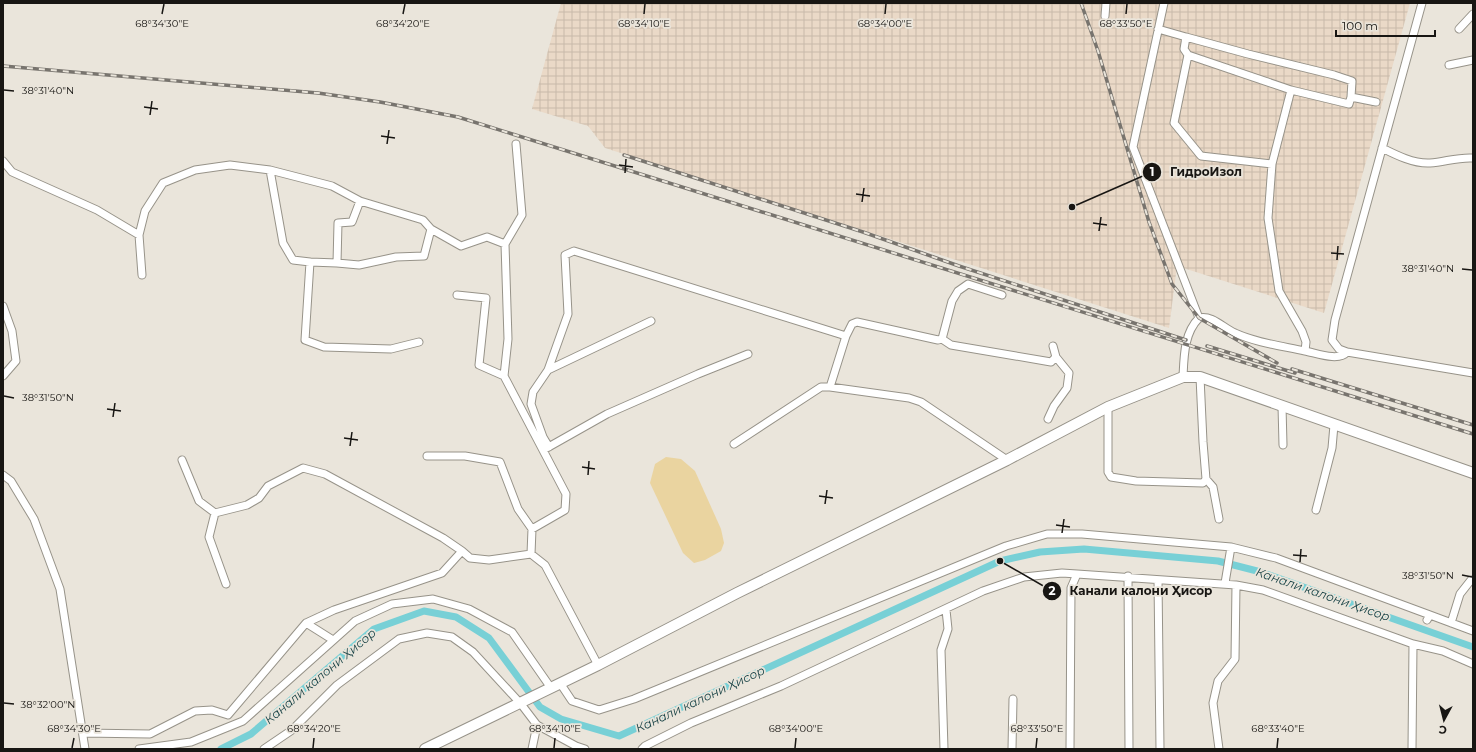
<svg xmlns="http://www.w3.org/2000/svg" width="1476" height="752" font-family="Montserrat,sans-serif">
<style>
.industrial{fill:url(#industrial-grid)}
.pitch{fill:#ead4a0}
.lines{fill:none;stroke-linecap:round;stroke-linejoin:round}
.canal{stroke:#78d0d6;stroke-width:7}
.minor-casing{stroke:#979389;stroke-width:9}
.secondary-casing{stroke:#979389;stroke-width:12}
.minor{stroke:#fff;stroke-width:7}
.secondary{stroke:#fff;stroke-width:10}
.rail-casing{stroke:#78746e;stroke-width:3.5}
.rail{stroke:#eae5db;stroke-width:2;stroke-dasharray:6;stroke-linecap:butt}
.ticks{fill:none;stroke:#181613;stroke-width:1.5}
.labels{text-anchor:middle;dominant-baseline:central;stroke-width:3.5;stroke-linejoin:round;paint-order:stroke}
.water-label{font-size:12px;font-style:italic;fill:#194346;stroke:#eae5db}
.ticks-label{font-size:10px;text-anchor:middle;fill:#181613;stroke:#eae5db;stroke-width:3.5;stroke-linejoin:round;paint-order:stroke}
.leader{fill:none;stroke:#181613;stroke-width:1.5}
.callout-dot{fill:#181613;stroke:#eae5db;stroke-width:1.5}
.mark-label{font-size:12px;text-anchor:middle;font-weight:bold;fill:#fff}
.callout-label{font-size:12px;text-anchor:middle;font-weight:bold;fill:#181613;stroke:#eae5db;stroke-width:3.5;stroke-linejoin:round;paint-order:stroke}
</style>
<defs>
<pattern id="industrial-grid" width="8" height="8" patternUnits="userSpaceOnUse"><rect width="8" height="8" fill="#ead9c7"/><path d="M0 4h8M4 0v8" fill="none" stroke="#c8baaa"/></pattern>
</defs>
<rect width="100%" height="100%" fill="#eae5db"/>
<path class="industrial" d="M561 3H1410L1324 313 1177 266 1169 328 605 148 588 126 532 109Z"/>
<path class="pitch" d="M666 457 681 459 695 471 721 529 724 543 721 551 705 560 694 563 683 553 650 483 655 464Z"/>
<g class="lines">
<path class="canal" d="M221 749 251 734 374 629 424 611 456 617 489 638 540 707 561 719 619 736 1000 561 1040 552 1084 549 1218 561 1261 572 1473 647"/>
<g class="minor-casing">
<path id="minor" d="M1164 3 1133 147 1199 318C1184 333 1184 356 1183 377
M1422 3 1335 320 1332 340 1339 349 1347 352 1473 373
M1105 16 1106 3
M1158 29 1186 37 1184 49 1188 55 1291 90 1272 164 1268 218 1279 291 1302 331 1306 342 1305 351C1316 353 1339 362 1347 352
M1459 29 1473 14
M1186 37 1248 54 1334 75 1352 81 1351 97 1349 104 1291 90
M1188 55 1174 123 1201 156 1272 164
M1449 65 1473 60
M1351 97 1376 102
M516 144 522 215 505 244 508 339 504 376 566 494 565 510 532 529
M1382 148C1396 155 1414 164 1430 163 1445 162 1457 157 1473 158
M3 161 12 172 97 210 139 235
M270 170 283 243 293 260 310 262 305 340 324 347 391 349 419 342
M431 229 461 246 487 237 505 244
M310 262 337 263 338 223 352 222 360 201
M142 275 139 235 145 211 163 183 195 170 230 165 270 170 332 186 360 201 423 220 431 229 424 256 396 257 359 265 337 263
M457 295 486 298 479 365 504 376
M3 306 12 331 16 361 3 376
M1199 318C1213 315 1223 328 1235 333 1257 343 1282 346 1305 351
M942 339 951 345 1051 362 1056 357
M548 370 651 321
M830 387 846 336 852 324 857 322 938 340 942 339 952 301 958 291 968 284 1002 295
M1282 406 1283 445
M1108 407V472L1111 477 1136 481 1203 483 1206 479 1203 442 1200 377
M1048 419 1054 406 1067 388 1069 373 1056 357 1053 346
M734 444 821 387H830L909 398 921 402 1007 460
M549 447 543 437 531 404 533 392 548 370 568 314 565 255 574 251 846 336
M545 449 607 414 698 374 748 354
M427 456H465L500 462 518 509 532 529 531 554
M182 460 199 501 215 513
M3 475 11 481 34 519 60 589 85 749
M1206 479 1213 487 1219 519
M1316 510 1332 448 1334 425
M462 551 470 558 489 560 531 554 545 565 598 665
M1128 576 1129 749
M1158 580 1160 749
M1225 583 1231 547
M1430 615 1473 631
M306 623 333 640
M1451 623 1460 594 1471 580H1473
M1413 644 1443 651 1473 664
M560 683 572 701 599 710 634 699 1006 546 1047 534H1082L1231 547 1276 558 1430 615 1427 620
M83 733 150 734 195 711 212 710 228 715 306 623 334 610 442 573 462 551 443 538 325 474 303 468 268 486 259 498 247 505 215 513 209 537 226 584
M139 749 191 742 243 721 355 621 392 604 433 599 469 609 512 632 551 688
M264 749 292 730 337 685 399 639 427 633 452 637 473 652 521 704 537 725 576 746 585 749
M532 749 537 725
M642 749 645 746 691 723 781 686 983 591 1024 577 1062 573 1077 574
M944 749 941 650 948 629 946 610
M1012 749 1013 699
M1070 749 1071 588 1077 574 1236 585
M1219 749 1213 703 1218 681 1235 659 1236 585 1263 590 1413 644 1412 749"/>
</g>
<g class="secondary-casing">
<path id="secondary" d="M425 749 598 665 737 593 1007 460 1108 407 1183 377H1200L1473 473"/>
</g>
<use href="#minor" class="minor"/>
<use href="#secondary" class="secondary"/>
<g class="rail-casing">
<path id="rail" d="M1081 3 1098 51 1149 222 1172 284 1199 318 1277 363
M3 66 318 93 380 102 458 117 1473 434
M624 155 863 232 959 266 1186 340
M1207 346 1295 373
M1292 369 1473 425"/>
</g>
<use href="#rail" class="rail"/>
</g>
<path class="ticks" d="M162 14 164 4M403 14 405 4M644 14 645 4M885 14 886 4M1126 14 1127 4M4 90 14 91M144 107 158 109M150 115 152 101M381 136 395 138M387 144 389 130M619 165 633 167M625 173 626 159M856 194 870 196M862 202 864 188M1093 223 1107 225M1099 231 1101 217M1331 253 1344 254M1337 260 1338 246M1462 269 1472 270M4 396 14 398M107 409 121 411M113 417 115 403M344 438 358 440M350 446 352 432M582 467 595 469M588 475 589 461M819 496 833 498M825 504 827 490M1056 525 1070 527M1062 533 1064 519M1293 555 1307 556M1300 562 1301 549M1462 575 1472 577M4 703 14 704M72 748 74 738M313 748 314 738M554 748 555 738M795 748 796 738M1036 748 1037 738M1277 748 1278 738"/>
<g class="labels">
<g class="water-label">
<text transform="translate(1323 594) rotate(19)">Канали калони Ҳисор</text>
<text transform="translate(320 676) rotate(-40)">Канали калони Ҳисор</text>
<text transform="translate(700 699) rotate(-25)">Канали калони Ҳисор</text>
</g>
</g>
<g class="ticks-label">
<text x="162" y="27">68°34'30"E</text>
<text x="403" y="27">68°34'20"E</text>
<text x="644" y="27">68°34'10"E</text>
<text x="885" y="27">68°34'00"E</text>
<text x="1126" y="27">68°33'50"E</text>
<text x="48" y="94">38°31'40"N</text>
<text x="1428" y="272">38°31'40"N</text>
<text x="48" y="401">38°31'50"N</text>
<text x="1428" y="579">38°31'50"N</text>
<text x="48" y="708">38°32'00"N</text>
<text x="74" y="732">68°34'30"E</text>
<text x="314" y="732">68°34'20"E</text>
<text x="555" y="732">68°34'10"E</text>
<text x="796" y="732">68°34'00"E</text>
<text x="1037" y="732">68°33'50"E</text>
<text x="1278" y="732">68°33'40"E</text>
</g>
<path class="leader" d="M1072 207L1152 172M1000 561L1052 591"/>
<g class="callout-dot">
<circle cx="1072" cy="207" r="4"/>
<circle cx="1000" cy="561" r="4"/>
<circle cx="1152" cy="172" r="10"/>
<circle cx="1052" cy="591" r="10"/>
</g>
<g class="mark-label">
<text x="1152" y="176">1</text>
<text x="1052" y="595">2</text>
</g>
<g class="callout-label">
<text x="1206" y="176">ГидроИзол</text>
<text x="1141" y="595">Канали калони Ҳисор</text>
</g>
<rect width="1476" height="752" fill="none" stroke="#181613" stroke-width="8"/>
<g transform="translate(1444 720) rotate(187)" stroke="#eae5db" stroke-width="3" paint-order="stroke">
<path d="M0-3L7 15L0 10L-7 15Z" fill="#181613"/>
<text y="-6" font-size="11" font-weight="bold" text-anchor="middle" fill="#181613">С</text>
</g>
<path d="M1336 30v6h99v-6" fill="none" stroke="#181613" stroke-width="2"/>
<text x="1342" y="30" font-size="12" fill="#181613" stroke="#eae5db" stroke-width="3" paint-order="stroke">100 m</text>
</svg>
